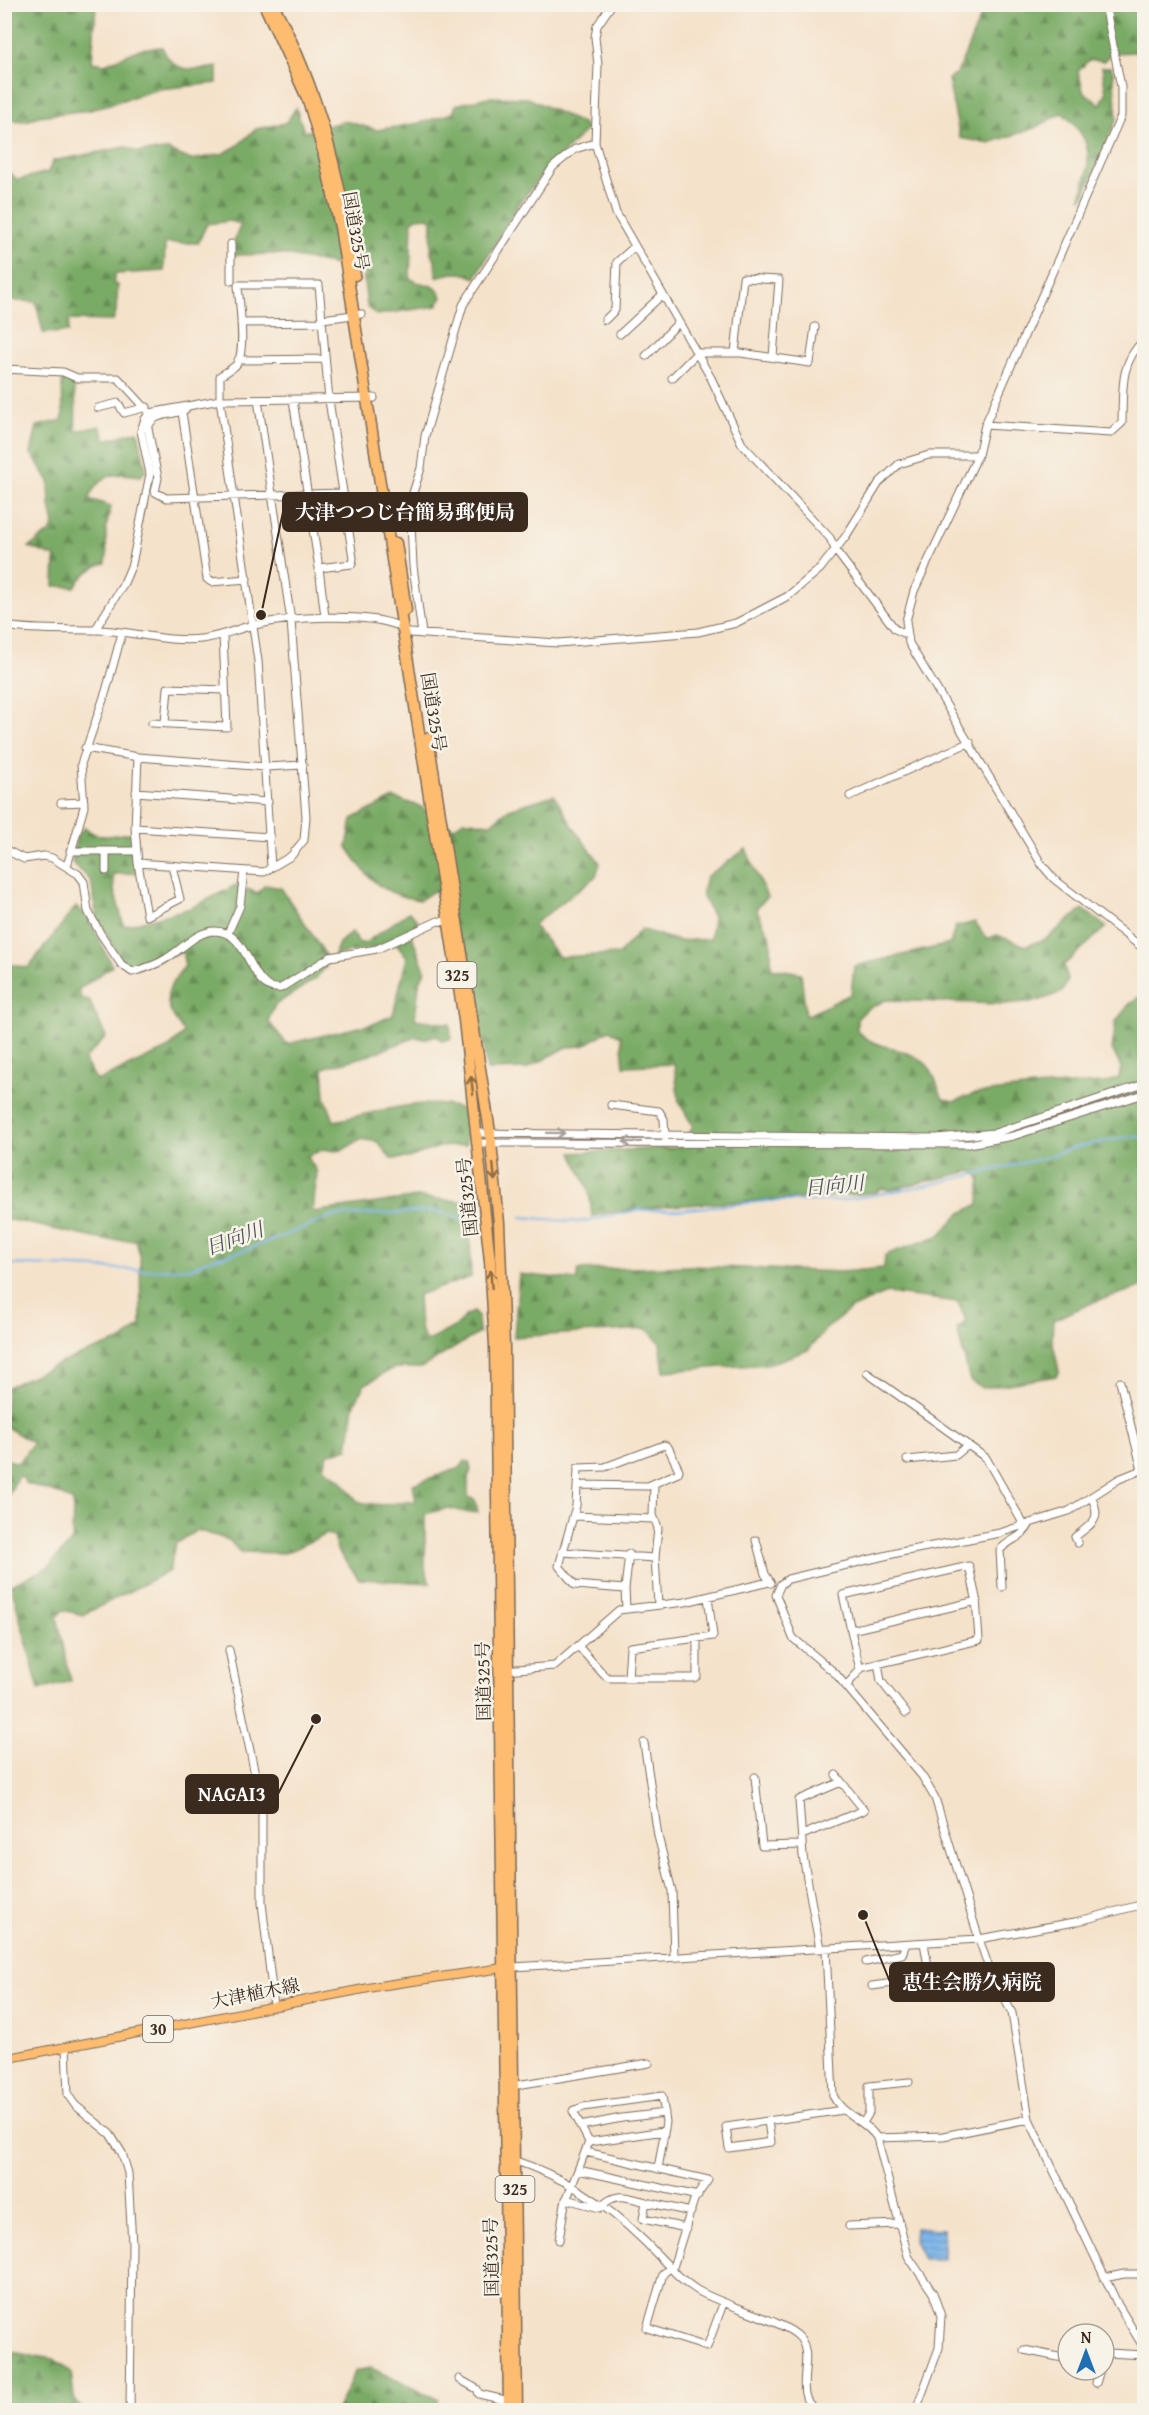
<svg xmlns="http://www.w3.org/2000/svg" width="1149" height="2415" font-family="'Gentium Book Plus','Noto Serif JP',serif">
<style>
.forest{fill:url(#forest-firs);stroke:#5a6a42;stroke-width:1.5}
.water{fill:url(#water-rules);stroke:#5a6e84;stroke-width:1.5}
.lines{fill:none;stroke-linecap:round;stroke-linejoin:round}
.stream{stroke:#79b3ea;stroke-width:2}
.minor-casing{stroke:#7c6a5a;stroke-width:9}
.major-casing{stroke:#7c6a5a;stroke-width:10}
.highway-casing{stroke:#7c6a5a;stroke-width:13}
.minor{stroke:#fff;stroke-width:7}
.major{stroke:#fdbc6f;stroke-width:8}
.highway{stroke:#fdbc6f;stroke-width:10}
.oneway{stroke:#926c42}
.oneway2{stroke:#a79f9a}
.labels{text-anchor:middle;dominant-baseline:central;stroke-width:5;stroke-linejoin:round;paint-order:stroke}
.shield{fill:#f7f3e8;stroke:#73665b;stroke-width:1.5}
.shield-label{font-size:16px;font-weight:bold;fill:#3b2a1e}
.street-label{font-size:18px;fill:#3b2a1e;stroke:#f7f3e8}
.water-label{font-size:20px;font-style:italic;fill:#4e535b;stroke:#f7f3e8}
.leader{fill:none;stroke:#3b2a1e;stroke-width:2}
.callout-dot{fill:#3b2a1e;stroke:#f7f3e8;stroke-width:2}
.callout{fill:#3b2a1e;stroke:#3b2a1e;stroke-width:2}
.callout-label{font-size:20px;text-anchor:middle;font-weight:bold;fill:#fff}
</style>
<defs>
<pattern id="forest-firs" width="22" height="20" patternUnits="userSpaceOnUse" patternTransform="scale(1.5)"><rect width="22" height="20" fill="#7aab66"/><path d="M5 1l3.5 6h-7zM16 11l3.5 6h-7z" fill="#658b53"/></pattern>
<pattern id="water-rules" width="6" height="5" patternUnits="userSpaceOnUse" patternTransform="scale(1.5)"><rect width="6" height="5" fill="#79b3ea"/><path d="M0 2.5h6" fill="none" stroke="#6492bd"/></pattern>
</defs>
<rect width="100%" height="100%" fill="#f7f3e8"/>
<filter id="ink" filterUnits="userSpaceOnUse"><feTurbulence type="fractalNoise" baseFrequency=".0167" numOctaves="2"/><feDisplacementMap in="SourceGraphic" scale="12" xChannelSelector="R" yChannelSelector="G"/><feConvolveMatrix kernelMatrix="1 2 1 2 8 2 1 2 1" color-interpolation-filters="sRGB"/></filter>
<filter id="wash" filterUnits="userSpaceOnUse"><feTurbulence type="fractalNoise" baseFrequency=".008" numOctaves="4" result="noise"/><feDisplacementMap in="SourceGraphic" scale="24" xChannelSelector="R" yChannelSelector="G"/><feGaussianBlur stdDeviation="1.35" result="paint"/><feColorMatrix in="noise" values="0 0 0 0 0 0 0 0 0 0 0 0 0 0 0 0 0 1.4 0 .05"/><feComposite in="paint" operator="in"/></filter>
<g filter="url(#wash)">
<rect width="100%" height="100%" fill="#f5e2ca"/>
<path class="forest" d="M1141 4V8H1144V55L1138 52 1111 53 1104 61 1089 60 1078 71 1083 91 1100 105 1106 93 1102 67H1111L1113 72 1117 118 1083 198 1081 197C1092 160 1094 139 1062 113L1035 128 989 143 960 138 948 79 957 73 984 9 975 5Z
M4 5H96L92 62 105 64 140 49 162 47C173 73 192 71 217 67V83L159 89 90 110 38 116 27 121 11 120 5 116Z
M488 97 528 98 583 124 587 129 538 179 517 207 475 278C463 270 449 273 436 277L435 259 431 253 432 220 429 217 417 218 412 221 410 278C423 288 433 279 442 297L437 306 376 315 367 307 363 270 279 254 234 255V241L241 224 229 221 207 224 198 243H165L164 271 115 274 113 284 118 285 116 312 113 321 69 320 68 332 43 333 36 302 5 300 4 172 12 174 17 180 48 172 53 161 126 147 137 152 168 150 191 160 222 154 237 146 256 129 286 123 296 108 304 132 345 121 377 130 420 123 453 113 456 105Z
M70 379C79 395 74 413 76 431L100 426 106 440 138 431 146 470 141 476C116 472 99 473 89 499L111 506C110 514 107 521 106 529 105 541 108 551 106 563 93 566 82 576 75 587L54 586 55 557 29 547 50 532 54 525 50 506 49 481 31 453 37 426 63 420 62 381Z
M554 795 577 833 600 863 596 876 533 925 559 957 619 954 641 929 678 941 710 939 713 917 702 895 706 877 746 849 767 897 756 909 771 939V968L801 973 806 1016 851 994 854 966 950 944 955 927 975 922 987 939 997 935 1026 946 1047 938 1083 909 1106 927 1064 965 1068 980 1062 992 1038 1001 1003 1004 886 1000 867 1009 857 1019V1030C874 1051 908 1046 927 1065 934 1072 938 1089 943 1099L955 1101 974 1094 1032 1087 1105 1083 1119 1078 1121 1067 1112 1049 1116 1021 1131 1002 1144 994V1286L1094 1302 1053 1320 1052 1339 1059 1371 1056 1376 983 1388 970 1381 957 1329 966 1321 958 1302 887 1293 852 1308 826 1329 808 1350 769 1364 664 1371 660 1343 647 1329 514 1337 519 1274 577 1280 578 1270 691 1266 841 1272 884 1268 885 1255 940 1235 959 1214 979 1204 980 1177 971 1171 889 1190 881 1188 877 1192C782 1204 686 1199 592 1216L589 1191 572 1153 682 1147 693 1126 679 1102 674 1064 624 1066 621 1036 609 1030 583 1046 567 1047 526 1069 487 1070 468 952 449 922 435 890 420 900C379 893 370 881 347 847L352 819 394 798 419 806 454 828 463 820 490 824 509 809Z
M85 827C100 843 114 833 133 833L136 873 113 874 114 890 124 926 191 908 236 885 258 893 265 885 281 888 325 954 326 967 315 979 275 1005 268 1021 287 1044 376 1023 393 1015 407 957 397 944 334 955 339 943 352 932 359 943H365L409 912 418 921 410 931 425 970 419 985 415 1019 450 1024 451 1039 442 1041 437 1035 424 1039 416 1037 370 1055 323 1068 325 1097 334 1121C372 1114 427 1094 464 1110L466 1145 439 1147 408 1158 391 1159 378 1142 360 1139C348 1148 340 1154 325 1149L307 1156 317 1172 313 1212 418 1197 465 1202 470 1229 471 1277 418 1295 420 1328 426 1342 458 1325 466 1315 473 1312 478 1317 479 1333 421 1368H394L364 1385 354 1406 348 1448 327 1455 324 1468 340 1479 358 1502 381 1505 416 1501 413 1484 460 1468 465 1461 469 1462 471 1470 468 1478V1497L475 1500 478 1512 469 1513 449 1508 425 1514V1568L430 1583 359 1579 337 1550 334 1536 326 1534 285 1553 240 1552 229 1540 197 1530 175 1544 169 1571 83 1615 63 1610 57 1617 71 1681 39 1690 11 1585 47 1568 72 1541 73 1502 62 1495 25 1483 23 1477 18 1476 5 1502V1459L18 1463 33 1443 5 1426 7 1387 72 1358 122 1340 141 1325 140 1256 136 1240H104L12 1220 5 1221V963L28 968 76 906 88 917 112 966 78 990 82 1000H89L106 1037 84 1060 97 1081 167 1049 184 1033C164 1004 160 994 185 966L182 951 136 968 118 957 96 913 91 881 72 862 77 835Z
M4 2351 54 2359 71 2372 74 2398 83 2410H5Z
M371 2368 439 2400 436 2410H337L355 2371Z"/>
<path class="water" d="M915 2228 943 2229V2259H923L914 2240Z"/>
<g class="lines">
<path class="stream" d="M522 1217 580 1222 638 1210H678L768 1201H840L924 1186 1044 1158 1073 1148 1127 1137H1144
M4 1264 147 1270 192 1268 205 1261 249 1249 334 1216 436 1211 468 1220"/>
</g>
</g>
<g filter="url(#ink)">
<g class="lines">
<g class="minor-casing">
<path id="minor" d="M612 4 597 26 595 37 598 65 595 143 616 213 711 378 742 444 830 538 836 551 895 629 906 634
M231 281V244
M322 319 361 314
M605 320 615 310 617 262 635 246
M241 323 322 322
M620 334 662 295
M735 353 743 278 779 280 773 357
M646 356 678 323
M238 360 325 359
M4 369 63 372 77 378H118L150 413
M672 378 697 353H741L810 363 815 327
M258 400 291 621 306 817 304 840 291 856 264 872 138 863 135 828 138 757 266 767 303 765
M293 400 319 568
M98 408 118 403 124 413 147 407
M186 409C172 417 152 411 148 429L158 478 155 492 166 498 343 493
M182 412 207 579 211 582 247 579
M985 425 1111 433 1122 423C1123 391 1119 363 1144 340
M978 455 985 425 1121 116V87L1105 4
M4 626C36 631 65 629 96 630 131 630 165 643 201 639 220 637 236 629 254 625 289 617 366 612 399 626L403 631 410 633 558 643 698 632 736 623 788 596 820 569 846 536 879 483 899 464 929 455H978L914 591 906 621 909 643 1042 865 1054 879 1144 949
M95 630 124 583 132 564 150 474 141 431 145 419 150 413 220 400 374 398
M422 634 413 566 410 502 421 468 425 436 463 305 553 167 575 149 595 143
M152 723 227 727 223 635
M165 723 168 688 225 690
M85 748 138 757
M136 792 268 802
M850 796 970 742
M61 803 84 802
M135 828 270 837
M4 849 24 859 44 856 52 858 78 874 84 882 88 911 100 933 121 964 132 972C143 969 157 965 167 958 182 949 197 931 215 931 253 932 248 993 281 988L330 957 377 949 438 921 449 922
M70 851H137
M106 851V871
M138 863 147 916 180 899 172 866
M67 866 84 807 81 764 106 691 122 633
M271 867 258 661 220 400V376C225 373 232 369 236 365 247 353 239 301 238 285H319L329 400 353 558 352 564 319 568 325 617
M228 933 240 906 244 871
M611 1105 659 1111 664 1119 665 1137
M476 1133 936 1138 995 1133 1144 1084
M478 1143 969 1144 1013 1136 1144 1094
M867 1373 986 1458 1024 1525
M1120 1382 1142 1470
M907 1460 956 1455 968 1445
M1144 1469 1119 1479 1069 1511 1030 1523 1000 1533 901 1552 788 1579 781 1584 776 1595 793 1638 835 1673 922 1776 935 1798 979 1939 990 1971 1012 2013 1029 2119 1118 2305 1144 2348
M577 1485 648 1486 678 1473 679 1470 668 1447 664 1445 605 1467 578 1468V1469L576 1506 559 1566 575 1585 625 1589 626 1608
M654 1485 653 1515 658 1528 655 1558 658 1605
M573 1516 654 1519
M756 1540 765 1574 771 1583
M1078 1543 1075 1537C1092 1523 1102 1521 1092 1498
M562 1552 655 1558
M1002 1587 1000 1550C1009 1539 1024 1538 1030 1523
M625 1589 629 1554
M851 1630 977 1601
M697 1638V1676L694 1678H609L604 1675 578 1646 619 1610 685 1602 769 1582
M229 1650 262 1808V1903L274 2006
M878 1663 881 1681 906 1713
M504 1670 555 1666 578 1646
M628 1678 630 1647 713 1636 708 1597
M846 1686 860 1670 843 1595 969 1566 976 1598 979 1640 860 1668
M644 1743 658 1836 672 1891 674 1957
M755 1777 762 1846 802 1845
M802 1835 864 1810 836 1775
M820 1949 803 1856 799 1800 841 1782
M826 1949 833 2095C841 2115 866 2120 877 2138L908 2256 933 2293 941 2316 939 2348 916 2410
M866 1962 902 1954 906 1944
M513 1967 979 1939 1075 1922 1144 1904
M872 1986 930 1978 924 1943
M66 2047 68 2095 75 2105 110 2134 122 2153 128 2173 132 2244 130 2410
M511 2086 649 2063
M768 2121 771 2142 729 2148 726 2127 843 2110
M863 2123 869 2113V2086L909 2082
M580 2126 622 2118 665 2113
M877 2138 943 2136 1029 2119
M589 2142 664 2131
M586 2152 708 2180 694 2200 674 2264 663 2274 647 2328 707 2347 723 2304
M513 2160C563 2176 606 2204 643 2240 661 2257 676 2277 697 2290 721 2305 786 2321 800 2338 816 2358 791 2394 816 2410
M578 2170 698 2196
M566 2199 600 2208C615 2191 626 2197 646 2202L643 2219 686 2228
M646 2202 691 2212
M849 2226 899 2224
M559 2240 565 2203 589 2142 573 2111 583 2107 662 2096 666 2122 658 2169
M1104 2278 1124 2274H1144
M1024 2350 1068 2359
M1104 2361 1108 2353 1144 2355
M459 2379 477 2389 479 2394 509 2401
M1096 2383 1100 2370"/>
</g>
<g class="major-casing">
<path id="major" d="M4 2059 379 1986 509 1967"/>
</g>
<g class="highway-casing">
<path id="highway" d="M264 4 308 100 323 151 340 227 464 1020 490 1261 495 1345 509 2410
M273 4C320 92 340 178 355 275
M396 543 406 610
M428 738 490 1132 499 1223 504 1345 517 2410"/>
</g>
<use href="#minor" class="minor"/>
<use href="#major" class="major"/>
<use href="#highway" class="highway"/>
</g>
<defs><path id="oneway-shaft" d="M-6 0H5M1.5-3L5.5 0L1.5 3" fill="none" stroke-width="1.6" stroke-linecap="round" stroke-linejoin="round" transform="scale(1.5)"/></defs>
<g class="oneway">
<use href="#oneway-shaft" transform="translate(472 1085) rotate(-97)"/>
<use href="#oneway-shaft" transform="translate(494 1172) rotate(84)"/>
<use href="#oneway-shaft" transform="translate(491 1279) rotate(-94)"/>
</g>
<g class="oneway2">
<use href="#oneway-shaft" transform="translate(556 1133) rotate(1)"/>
<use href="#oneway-shaft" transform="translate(632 1142) rotate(179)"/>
</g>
</g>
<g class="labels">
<g class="shield">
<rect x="437.5" y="962" width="39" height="26" rx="4.5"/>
<rect x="143" y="2016" width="30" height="26" rx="4.5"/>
<rect x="495.5" y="2176" width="39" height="26" rx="4.5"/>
</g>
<g class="shield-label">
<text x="457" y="975">325</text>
<text x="158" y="2029">30</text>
<text x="515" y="2189">325</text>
</g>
<g class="street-label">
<text transform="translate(356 231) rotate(80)">国道325号</text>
<text transform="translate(434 712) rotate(81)">国道325号</text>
<text transform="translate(467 1197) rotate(-96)">国道325号</text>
<text transform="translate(483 1681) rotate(-91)">国道325号</text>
<text transform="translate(255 1993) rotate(-11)">大津植木線</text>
<text transform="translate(491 2257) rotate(-91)">国道325号</text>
</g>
<g class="water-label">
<text transform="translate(834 1185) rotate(-6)">日向川</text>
<text transform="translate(234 1238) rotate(-20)">日向川</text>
</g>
</g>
<path class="leader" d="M261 615L283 512M316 1719L278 1794M863 1915L890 1982"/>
<g class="callout-dot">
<circle cx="261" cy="615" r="6"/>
<circle cx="316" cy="1719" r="6"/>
<circle cx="863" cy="1915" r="6"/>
</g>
<g class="callout">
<rect x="283" y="493" width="244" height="38" rx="6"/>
<rect x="186" y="1775" width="92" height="38" rx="6"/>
<rect x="890" y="1963" width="164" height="38" rx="6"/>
</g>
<g class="callout-label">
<text x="405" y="519">大津つつじ台簡易郵便局</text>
<text x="232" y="1801">NAGAI3</text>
<text x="972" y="1989">恵生会勝久病院</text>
</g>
<rect width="1149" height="2415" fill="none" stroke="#f7f3e8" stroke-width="24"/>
<g transform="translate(1086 2352)"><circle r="28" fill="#f7f3e8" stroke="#aca397" stroke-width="1.5"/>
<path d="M0-4.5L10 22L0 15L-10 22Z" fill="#1f6fb2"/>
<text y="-9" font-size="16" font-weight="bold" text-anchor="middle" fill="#3b2a1e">N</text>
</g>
</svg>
